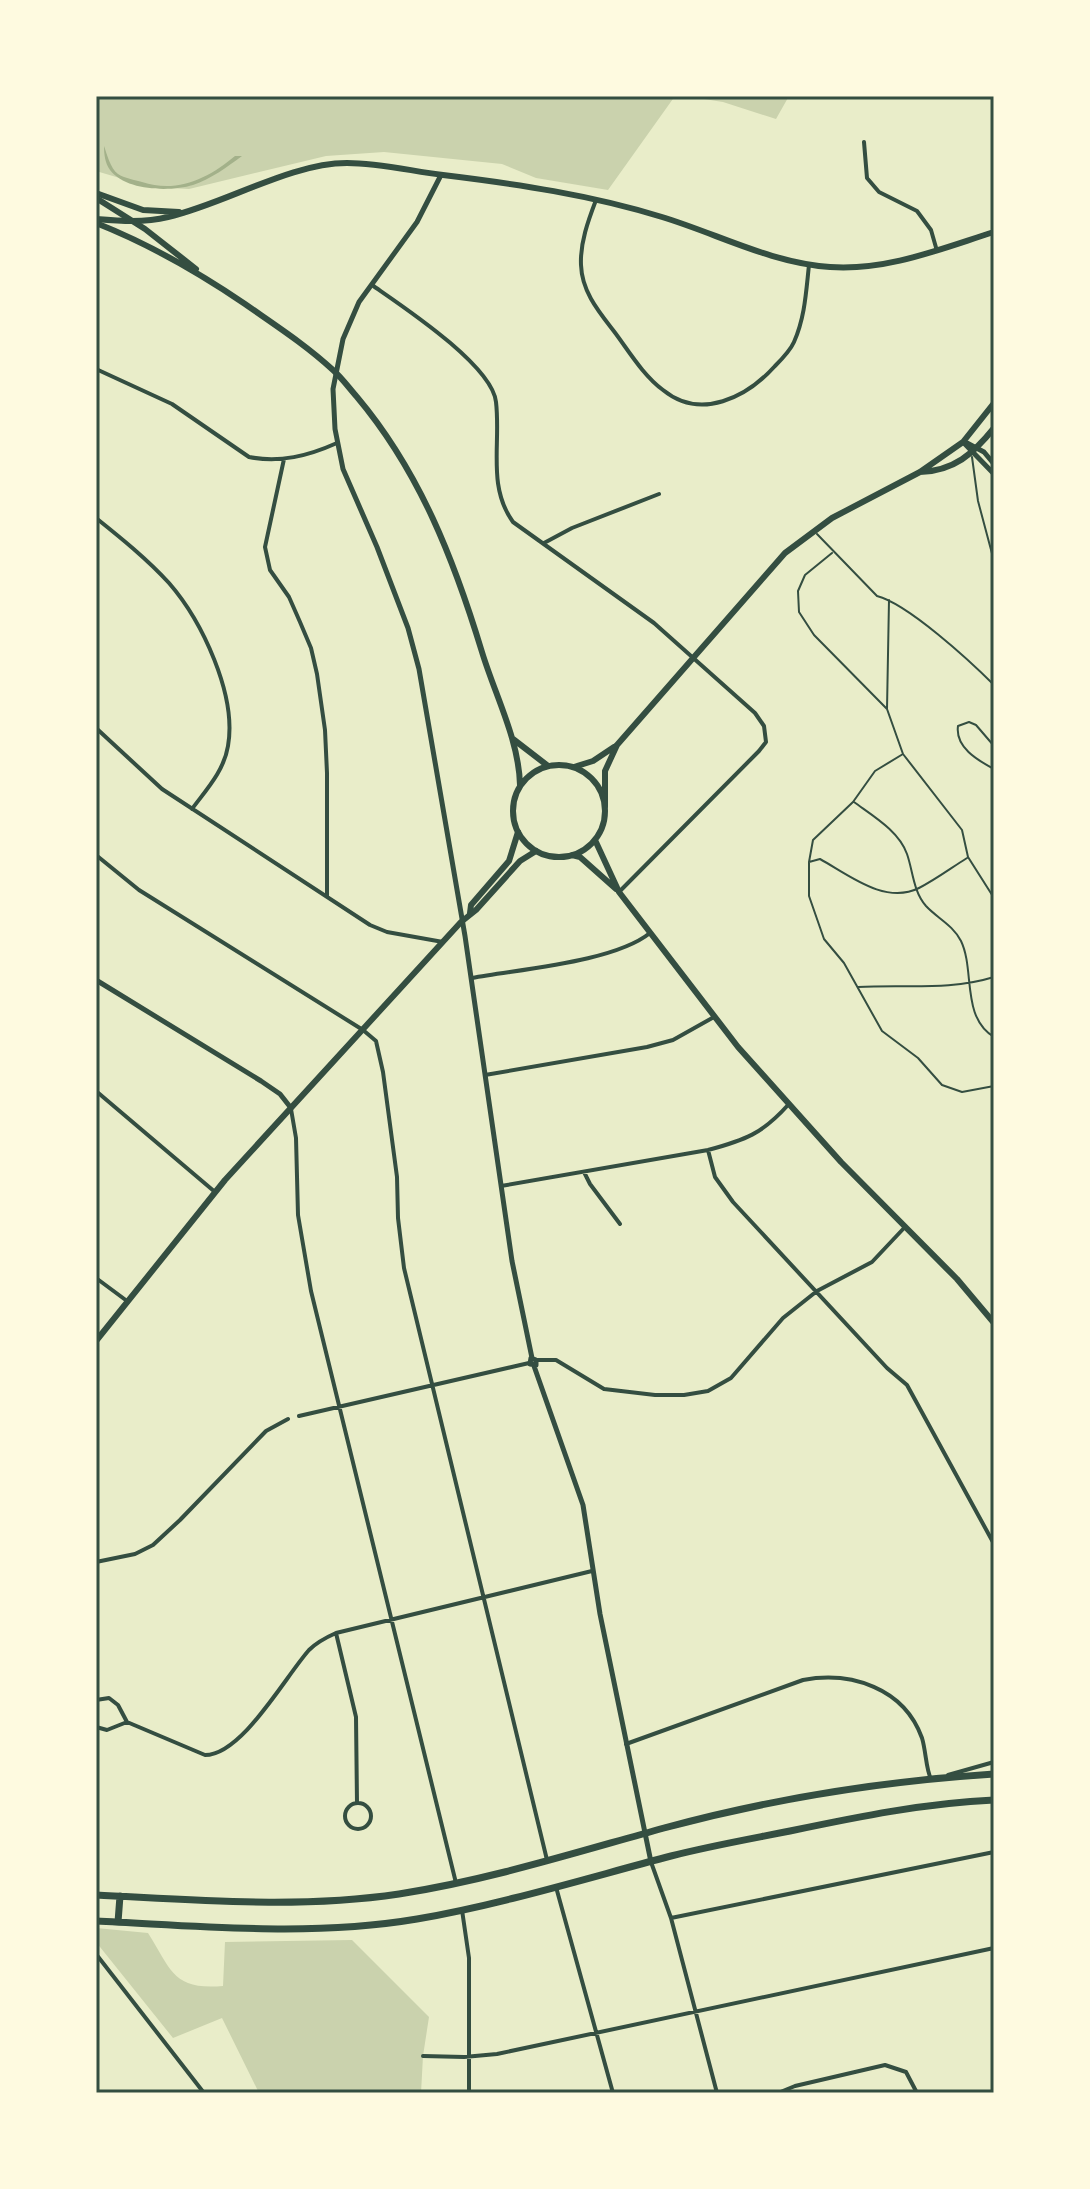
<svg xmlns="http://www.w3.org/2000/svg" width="1090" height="2189" font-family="Poppins,sans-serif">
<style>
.green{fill:#cad2ad}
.water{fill:#a3b18a}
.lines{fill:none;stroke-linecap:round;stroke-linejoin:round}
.service{stroke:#344e41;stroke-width:2}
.minor{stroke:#344e41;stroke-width:4}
.tertiary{stroke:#344e41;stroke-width:5}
.secondary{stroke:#344e41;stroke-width:6}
.primary{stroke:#344e41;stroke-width:6}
.trunk{stroke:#344e41;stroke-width:7}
.neatline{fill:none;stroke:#344e41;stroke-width:3}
</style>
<rect width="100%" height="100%" fill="#e9edc9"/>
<path class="green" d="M96 96H675L608 190 536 178 502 164 384 152 326 156 189 189 150 187 96 171Z
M685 96H789L776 119 723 102Z
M96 1928 148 1933C172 1971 173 1990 223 1986L225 1942 352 1940 429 2017 423 2056 421 2093H259L222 2018 173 2038 96 1942Z"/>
<path class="water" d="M104 146C107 154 110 168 118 174 124 178 135 180 142 182 177 194 209 178 235 156H242C227 167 211 179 193 185 170 192 126 191 110 170 105 163 104 154 104 146Z"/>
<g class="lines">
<path class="service" d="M972 457 978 501 994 561
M817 534 877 596C908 604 970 661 994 685
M832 553 805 575 798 591 799 612 814 635 887 709
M889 600 887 709 903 754 962 830 968 857 994 898
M994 746 976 725 969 722 958 726C955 747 977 760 994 769
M903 754 875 771 853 802 813 840 809 862V896L824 939 844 963 882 1031 918 1058 942 1085 962 1092 994 1086
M854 802C873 816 899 831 907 854 913 871 913 891 926 906 937 918 953 925 961 941 975 970 961 1017 994 1037
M809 862 820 859C849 875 885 905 919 888 935 880 951 868 967 858
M858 987C905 984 949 991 994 977"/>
<path class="minor" d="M864 142 867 178 879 192 917 211 931 230 937 251
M596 200C588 221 580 243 581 265 582 293 600 313 616 334 630 353 644 376 663 390 701 421 747 397 775 366 782 359 790 351 794 342 805 317 806 292 809 265
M372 285C402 306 492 365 496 402 501 444 487 486 513 522L654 623 755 713 764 726 766 742 759 751 620 891
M96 369 172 404 249 457C280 463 308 456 337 443
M284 459 265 547 270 570 289 597 300 622 311 648 317 674 325 730 327 773V896
M96 518C121 538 147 559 169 583 202 621 237 695 228 746 224 771 206 790 192 809
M544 543 572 528 659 494
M96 728 162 789 370 925 387 932 443 942
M96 855 139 890 363 1030 376 1041 383 1072 397 1177 398 1218 404 1268 547 1860
M472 978C520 969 614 962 650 933
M485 1075 647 1047 673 1040 714 1017
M96 1091 215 1192
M291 1109 296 1138 298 1215 311 1291 456 1883
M708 1150 715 1177 733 1202 887 1368 907 1385 994 1544
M584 1172 590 1184 620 1224
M501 1186 708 1150C745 1140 762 1134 788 1105
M96 1278 127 1301
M536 1360H556L604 1389 655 1395H684L708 1391 731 1378 783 1318 817 1291 872 1262 905 1227
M299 1416 529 1363
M96 1562 135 1554 153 1545 180 1520 266 1431 288 1419
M336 1633 356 1717 357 1803
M96 1700 109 1698 118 1705 127 1722 205 1755C242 1755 285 1677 309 1650 316 1643 327 1637 336 1633L592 1571
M96 1727 107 1730 127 1722
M626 1744 803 1680C851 1671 904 1688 922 1738 926 1751 926 1770 931 1779
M948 1775 994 1762
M345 1816a13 13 0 1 1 26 0a13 13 0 1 1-26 0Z
M651 1862 671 1918 717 2093
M556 1887 613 2093
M462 1910 469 1958V2093
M671 1918 994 1852
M96 1954 204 2093
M423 2056 464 2057 497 2054 994 1948
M778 2093 795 2086 885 2065 906 2072 917 2093"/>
<path class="tertiary" d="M441 175 417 222 359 302 343 339 333 389 335 429 343 469 377 547 408 628 419 669 465 936 512 1261 532 1358
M963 442 994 474
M967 443 984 452 994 464
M96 980 261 1081 280 1094 291 1108
M531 1358 536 1360V1365L530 1364Z
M534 1366 583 1505 600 1614 651 1862"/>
<path class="secondary" d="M96 193 143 210 179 212
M96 219C120 221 144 223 168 217 225 204 290 163 347 163 379 163 411 171 443 175 517 184 591 195 662 217 718 234 771 263 830 267 887 271 940 249 994 232
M920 472C954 471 973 454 994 428
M574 767 593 761 614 747
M605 806V771L617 745 785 553 832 518 920 472 963 442 994 403
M470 913 471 905 509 861 518 832
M96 1341 225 1180 461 922 476 910 520 861 536 851"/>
<path class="primary" d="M96 198 145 229 196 269
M96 223C149 244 198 272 245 304 275 325 306 345 333 370 342 378 349 388 357 397 420 472 454 560 482 652 495 695 519 740 520 785
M513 739 548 766
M513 811a46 46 0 1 1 92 0a46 46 0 1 1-92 0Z
M595 840 619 892 738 1047 841 1162 957 1279 994 1323
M572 855 580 857 616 889"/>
<path class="trunk" d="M96 1895C197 1900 298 1909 399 1894 489 1880 577 1852 664 1828 771 1799 884 1781 994 1774
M96 1921C203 1926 311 1937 417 1919 503 1904 587 1878 671 1856 710 1846 750 1839 790 1831 857 1817 925 1803 994 1800
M118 1922 120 1896"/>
</g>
<rect width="1090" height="2189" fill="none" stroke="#fefae0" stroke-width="196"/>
<rect x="98" y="98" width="894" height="1993" class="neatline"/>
</svg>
